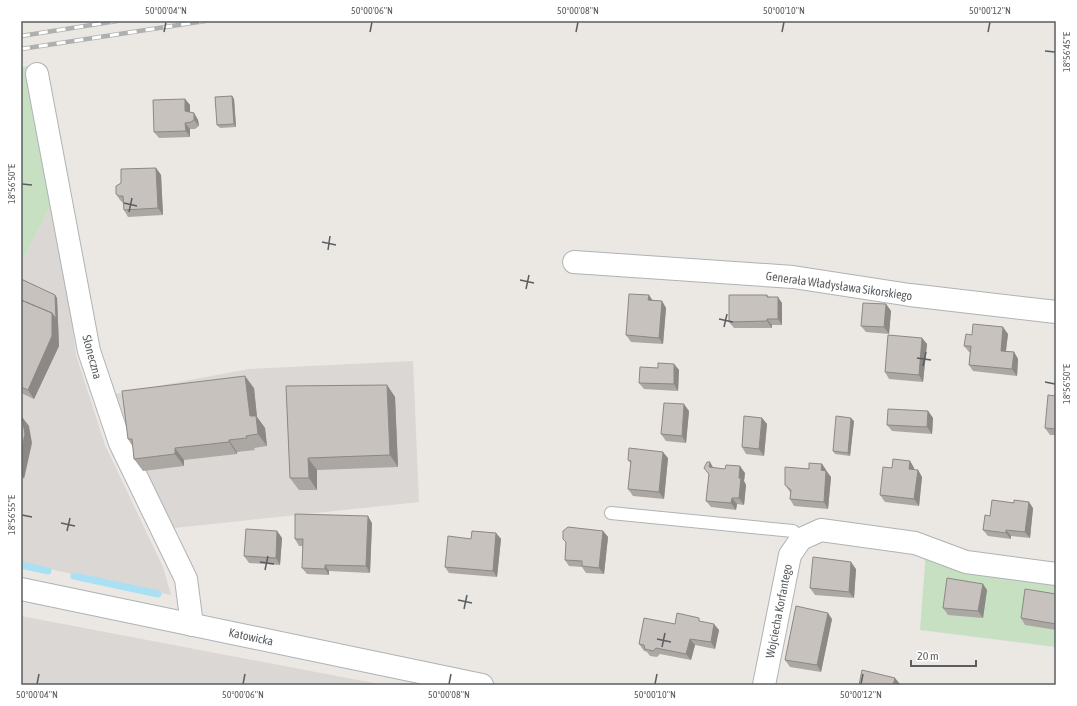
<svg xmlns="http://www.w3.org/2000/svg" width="1077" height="706" font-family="'Asap Condensed',sans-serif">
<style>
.industrial{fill:#dad7d4}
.green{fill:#c6e0c1}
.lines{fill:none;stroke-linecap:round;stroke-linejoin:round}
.stream{stroke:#a9e0f4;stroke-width:7}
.lane-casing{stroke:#afb3b6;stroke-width:14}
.street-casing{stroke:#afb3b6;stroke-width:24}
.secondary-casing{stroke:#aeb2b6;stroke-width:24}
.lane{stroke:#fff;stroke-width:12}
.street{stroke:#fff;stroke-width:22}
.secondary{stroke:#fff;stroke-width:22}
.rail-casing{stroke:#aeafaf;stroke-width:4.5}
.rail{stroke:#fff;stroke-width:3;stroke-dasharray:9;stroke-linecap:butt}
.wall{fill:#aba7a3}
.shaded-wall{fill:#8b8885}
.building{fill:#c7c2be;stroke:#8b8885}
.ticks{fill:none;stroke:#5a5e61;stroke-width:1.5}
.labels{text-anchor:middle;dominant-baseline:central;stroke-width:3.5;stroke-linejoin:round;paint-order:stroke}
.street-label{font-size:12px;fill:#5a5e61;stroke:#fff}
.neatline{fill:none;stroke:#5a5e61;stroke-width:1.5}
.ticks-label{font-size:10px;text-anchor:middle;fill:#5a5e61}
</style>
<rect width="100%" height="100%" fill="#ebe7e2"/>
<path class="industrial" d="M55 197 76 355 105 445 163 567 171 595 21 563V263Z
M413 361 419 502 165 529 104 396 249 369Z
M21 616 384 685H21Z"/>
<path class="green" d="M28 66 55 197 21 263V67Z
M926 550 1056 581V647L920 630Z"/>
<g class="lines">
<path class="stream" d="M21 565 48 571
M74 576 158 594"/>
<g class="lane-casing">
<path id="lane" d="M611 513 793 531 801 539"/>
</g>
<g class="street-casing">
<path id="street" d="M37 74 89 351 120 443 186 579 192 625
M574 262 793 277 910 295 1056 312
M764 685 790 555 801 539 821 530 915 543 966 562 1056 574"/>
</g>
<g class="secondary-casing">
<path id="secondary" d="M21 589 482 685"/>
</g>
<use href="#lane" class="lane"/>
<use href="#street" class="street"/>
<use href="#secondary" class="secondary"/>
<g class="rail-casing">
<path id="rail" d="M21 36 117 21
M21 49 205 21"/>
</g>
<use href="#rail" class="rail"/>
</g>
<path class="wall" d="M232 96 234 99 236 127 220 128 217 125Z
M185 99 190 105V112L194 113 198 120 199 126 195 129H190V137L159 138 154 132Z
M156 168 161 175 163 215 128 217 124 210 123 203 120 200 116 194 121 183Z
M21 279 55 295 57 298 59 346 34 399 21 393Z
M649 295 652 300 662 301 666 308 663 344 631 342 626 335Z
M767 295 769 297 782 303V325H772V328H734L729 322Z
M886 304 891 311 889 334 866 332 861 326Z
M1008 334 1006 351 1014 352 1018 359 1017 376 973 371 969 365 970 352H969L964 346 972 335Z
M922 338 927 344 923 382 889 379 885 372Z
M674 364 679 370 678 391 644 389 639 383 658 368Z
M387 385 395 397 398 467 317 470V490H299L290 478 286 386Z
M254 388 257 417 265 428 267 446 254 448 255 450 237 452V454L184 460V466L143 471 134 459 133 447 128 439Z
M1056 396V435H1050L1045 428Z
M689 411 686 443 666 441 661 434Z
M928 411 933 418 932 434 892 431 887 425Z
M762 418 767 424 764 456 746 454 742 447Z
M854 421 850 456 835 454 833 451Z
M668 458 664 499 633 496 628 489 631 464 628 460Z
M910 461 914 468V470H918L922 477 919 506 885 502 880 495 892 468Z
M822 464 831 477 828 509 794 506 790 499V492L785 485 809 469Z
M704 468H713L745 473 744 481 746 485 744 505 737 504 736 510 711 507 706 501 709 474Z
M1033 508 1030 538 1011 536V539L988 536 983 530 990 516Z
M372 523 370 573 329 571V575L307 574 302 568 303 546H299L295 539Z
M277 531 282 538 280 565 249 563 244 556Z
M603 531 608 537 604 574 586 573 582 567 569 566 565 560 566 543 563 539Z
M496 533 501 539 497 577 449 573 445 567 471 539Z
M856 569 854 598 815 595 810 588Z
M987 590 983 618 948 615 943 608Z
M1056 594V630L1025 625 1021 618Z
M832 619 821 672 790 667 785 660Z
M702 621 719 630 715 649 695 645 691 660 660 654 657 657 650 656 647 652 644 651 639 644 675 624Z"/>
<path class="shaded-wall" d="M232 96 234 99 236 127 234 124Z
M185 99 190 105V117L185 111Z
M194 113 198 120 199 126 194 120Z
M185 123 190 129V137L186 131Z
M156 168 161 175 163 215 158 208Z
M55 295 57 298 59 346 34 399 28 390 52 313Z
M649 295 653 301 648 300Z
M778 297 782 303V325L778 319Z
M662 301 666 308 663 344 659 338Z
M886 304 891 311 889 334 884 327Z
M767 319 772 325V328L767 321Z
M1003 327 1008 334 1005 357 1001 351Z
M922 338 927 344 923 382 919 375Z
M1014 352 1018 359 1017 376 1012 369Z
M674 364 679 370 678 391 674 384Z
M245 376 254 388 257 417 265 428 267 446 258 434 250 416Z
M387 385 395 397 398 467 390 455Z
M684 404 689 411 686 443 682 436Z
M928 411 933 418 932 434 927 427Z
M22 417 29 426 32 443 24 479 21 475V452Z
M762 418 767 424 764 456 759 449Z
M851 418 854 421 850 456 848 453Z
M229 440 237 452V454L229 442Z
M175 448 184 460V466L175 454Z
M663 452 668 458 664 499 659 492Z
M308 458 317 470V490L309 478Z
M910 461 914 468V476L909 469Z
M710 462 714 469 709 467Z
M822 464 826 470V477L821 470Z
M740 466 745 473 744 481 746 485 744 505 739 498V478Z
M918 470 922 477 919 506 914 499Z
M826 471 831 477 828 509 824 502Z
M732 498 737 504 736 510 731 503Z
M1029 502 1033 508 1030 538 1025 532Z
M368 516 372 523 370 573 366 566Z
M1006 530 1011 536V539L1006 533Z
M277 531 282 538 280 565 276 558Z
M603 531 608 537 604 574 599 568Z
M496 533 501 539 497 577 493 571Z
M851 562 856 569 854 598 849 592Z
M325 565 329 571V575L325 569Z
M983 584 987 590 983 618 978 611Z
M828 613 832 619 821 672 817 665Z
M714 624 719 630 715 649 711 642Z
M690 639 695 645 691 660 686 654Z
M895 678 900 684 899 685H893Z"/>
<path class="building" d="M232 96 234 124 217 125 215 97Z
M185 99V111L194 113V120L191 122 185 123 186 131 154 132 153 100Z
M156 168 158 208 124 210 123 196H119L116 194V186L121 183V169Z
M21 279 55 295 56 319 52 313 21 300Z
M629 294 649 295 648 300 662 301 659 338 626 335Z
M729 295H767V297H778V319H767V321L729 322Z
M21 300 52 313V336L28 390 21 387Z
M863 303 886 304 884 327 861 326Z
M973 324 1003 327 1001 351 1014 352 1012 369 969 365 971 346H964L966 334 972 335Z
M888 335 922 338 919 375 885 372Z
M658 363 674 364V384L639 383 640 367 658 368Z
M245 376 250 416H256L258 434 246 436 247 438 229 440V442L175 448V454L134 459 132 439H128L122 391Z
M387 385 390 455 308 458 309 478H290L286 386Z
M1048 395 1056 396V429L1045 428Z
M664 403 684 404 682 436 661 434Z
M888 409 928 411 927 427 887 425Z
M744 416 762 418 759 449 742 447Z
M836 416 851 418 848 453 833 451Z
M21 417H22L25 434 21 452Z
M629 448 663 452 659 492 628 489 631 461 628 460Z
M893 459 910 461 909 469 918 470 914 499 880 495 883 467 892 468Z
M707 462H710L709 467 725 469 726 465 740 466 739 478H741L739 498H732L731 503 706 501 709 474 704 468Z
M809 463 822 464 821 470 826 471 824 502 790 499 791 490 785 485V467L809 469Z
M992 500 1014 503V500L1029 502 1025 532 1006 530V533L983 530 985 515 990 516Z
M295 514 368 516 366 566 325 565V569L302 568 303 539H295Z
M568 527 603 531 599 568 582 566V561L565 560 566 542 563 539V531Z
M246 529 277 531 276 558 244 556Z
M472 531 496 533 493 571 445 567 448 536 471 539Z
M813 557 851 562 849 592 810 588Z
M947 578 983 584 978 611 943 608Z
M1025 589 1056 594V624L1021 618Z
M796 606 828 613 817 665 785 660Z
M677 613 699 618V621L714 624 711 642 690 639 686 654 656 648 653 651 645 649 644 645 639 644 644 618 675 624Z
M862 670 895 678 893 685H859Z"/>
<path class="ticks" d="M164 32 166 22M370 32 372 22M576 32 578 22M782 32 784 22M988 32 990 22M1045 51 1055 52M22 184 32 185M124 203 137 206M129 212 132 198M322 242 336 245M328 250 330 236M520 280 534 283M526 289 529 275M719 319 733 322M724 327 727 314M917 358 931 360M923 366 926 352M1045 382 1055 384M22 515 32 517M61 523 75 526M67 531 70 518M260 562 274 564M265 570 268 556M458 600 472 603M464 609 467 595M657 639 671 642M662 647 665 633M37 684 39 674M243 684 245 674M449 684 451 674M655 684 657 674M861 684 863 674"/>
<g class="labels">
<g class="street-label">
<text transform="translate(839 286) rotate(8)">Generała Władysława Sikorskiego</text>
<text transform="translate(92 357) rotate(75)">Słoneczna</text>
<text transform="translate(779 611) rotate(-79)">Wojciecha Korfantego</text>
<text transform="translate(251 637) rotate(12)">Katowicka</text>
</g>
</g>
<rect width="1077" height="706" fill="none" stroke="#ffffff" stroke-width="44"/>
<path d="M911 660v6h65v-6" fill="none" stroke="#5a5e61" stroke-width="2"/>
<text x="917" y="660" font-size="12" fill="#5a5e61" stroke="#ffffff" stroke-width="3" paint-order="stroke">20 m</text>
<rect x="22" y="22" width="1033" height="662" class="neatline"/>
<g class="ticks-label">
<text x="166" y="14">50°00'04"N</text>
<text x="372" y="14">50°00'06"N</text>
<text x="578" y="14">50°00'08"N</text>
<text x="784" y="14">50°00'10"N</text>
<text x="990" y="14">50°00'12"N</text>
<text transform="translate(1066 52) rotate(-90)" y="4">18°56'45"E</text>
<text transform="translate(11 184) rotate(-90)" y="4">18°56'50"E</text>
<text transform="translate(1066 384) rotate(-90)" y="4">18°56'50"E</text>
<text transform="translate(11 515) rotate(-90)" y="4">18°56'55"E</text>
<text x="37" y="698">50°00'04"N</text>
<text x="243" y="698">50°00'06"N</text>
<text x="449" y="698">50°00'08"N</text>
<text x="655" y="698">50°00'10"N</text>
<text x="861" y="698">50°00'12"N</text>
</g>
</svg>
